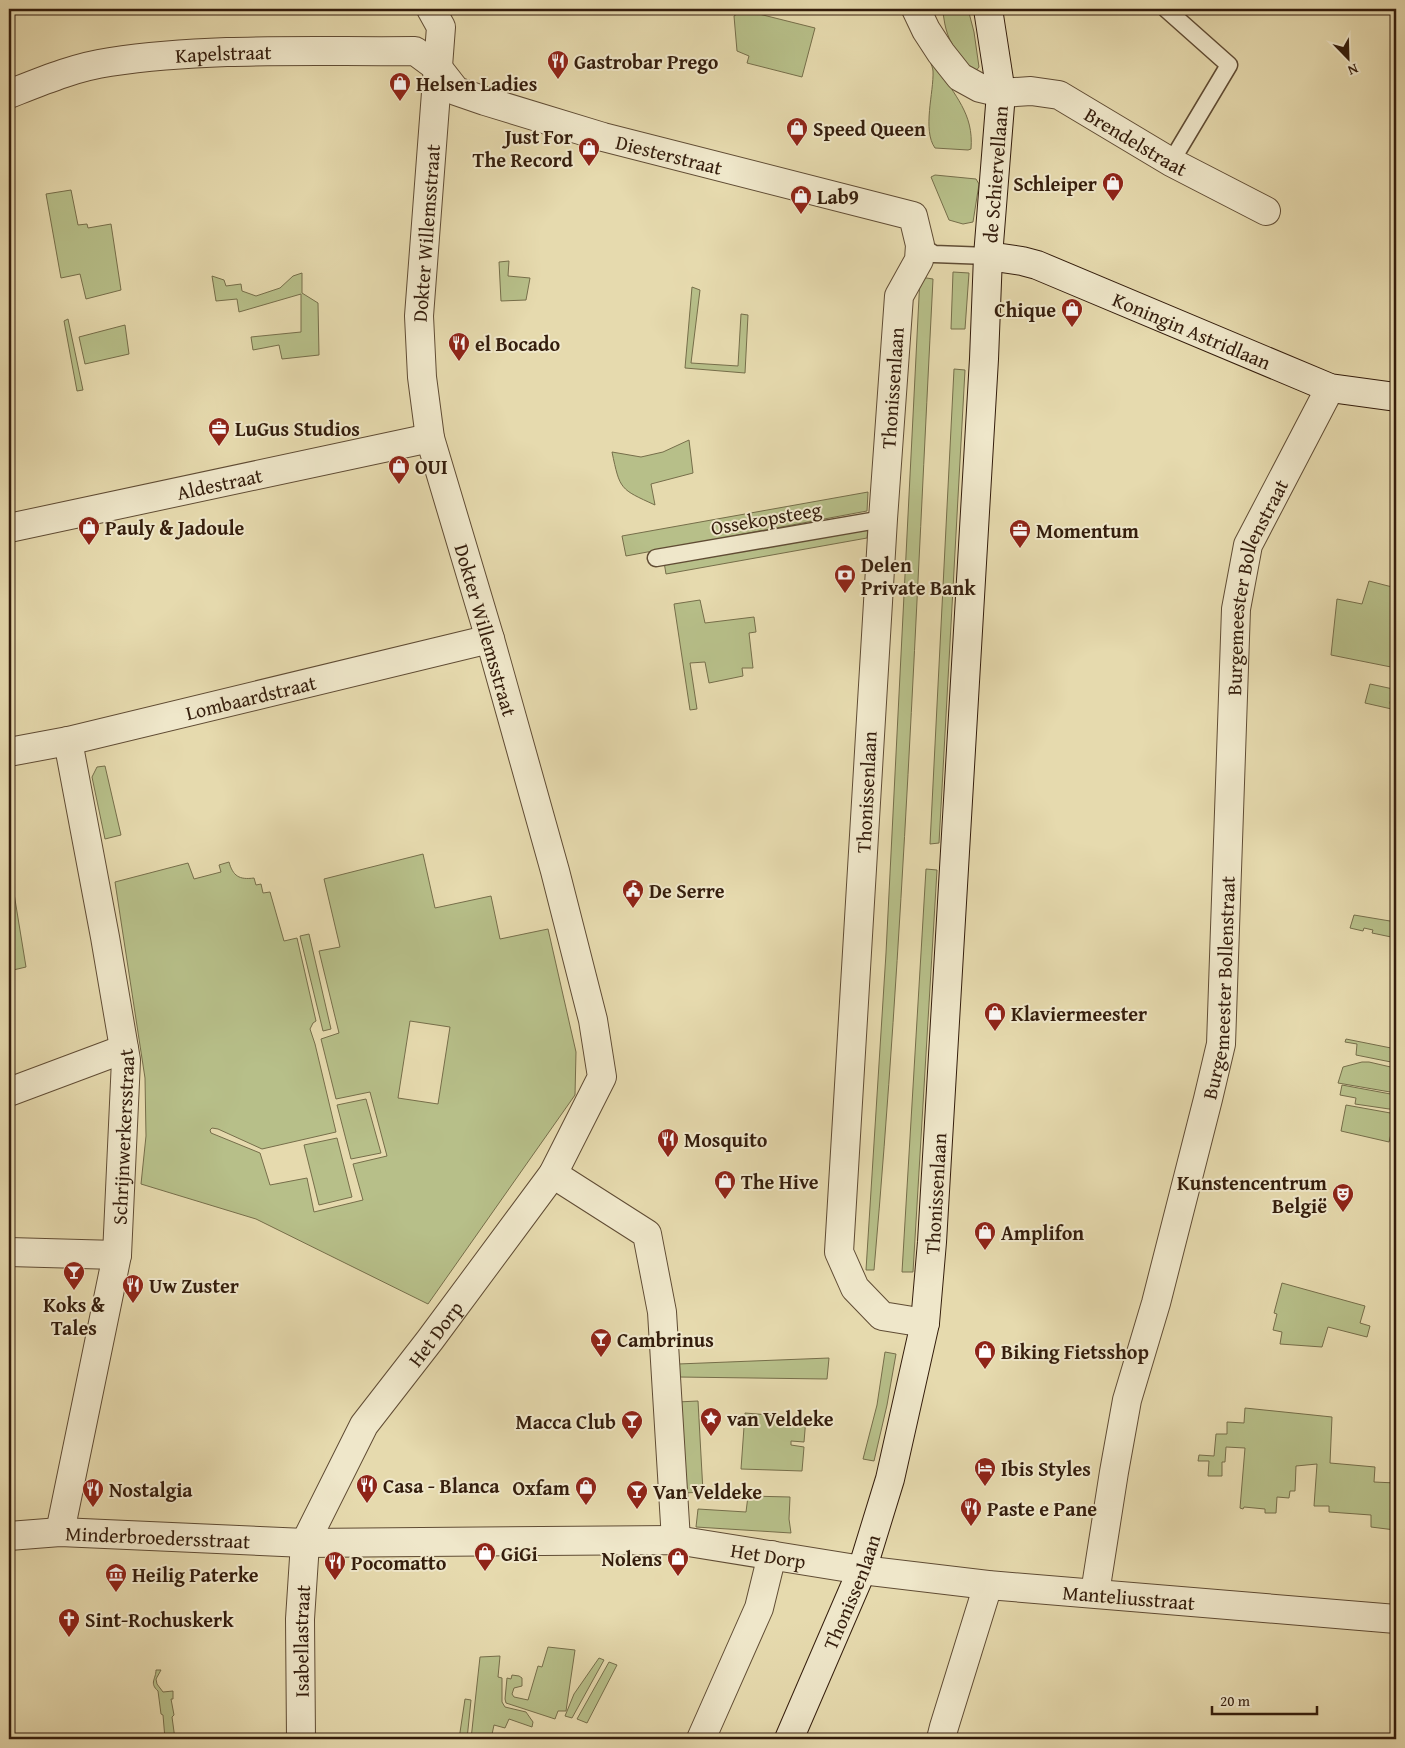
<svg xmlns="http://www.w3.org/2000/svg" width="1405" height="1748" font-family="'Gentium Book Plus',serif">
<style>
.green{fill:#b7bf89;stroke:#766e4a;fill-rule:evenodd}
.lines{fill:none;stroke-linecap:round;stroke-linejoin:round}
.lane-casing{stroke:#604c34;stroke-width:19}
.street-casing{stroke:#604c34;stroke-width:30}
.secondary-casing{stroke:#341d0c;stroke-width:30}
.lane{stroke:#efe7ca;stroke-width:16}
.street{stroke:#efe7ca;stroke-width:28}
.secondary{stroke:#efe7ca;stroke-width:28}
.labels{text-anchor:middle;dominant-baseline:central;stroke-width:4;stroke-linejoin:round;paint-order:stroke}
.street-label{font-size:20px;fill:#341d0c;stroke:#efe7ca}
.poi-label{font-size:20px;font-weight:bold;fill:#341d0c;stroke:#efe7ca;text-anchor:start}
</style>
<rect width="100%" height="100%" fill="#e6daae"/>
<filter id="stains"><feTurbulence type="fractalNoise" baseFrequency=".004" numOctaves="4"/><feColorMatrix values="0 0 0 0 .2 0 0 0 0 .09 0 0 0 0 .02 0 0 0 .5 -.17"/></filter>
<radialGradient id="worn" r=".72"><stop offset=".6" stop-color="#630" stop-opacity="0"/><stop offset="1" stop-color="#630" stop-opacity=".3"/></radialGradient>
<path class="green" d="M902 9H906C917 28 927 48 938 67 954 96 974 113 971 149L968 150 935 148C922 130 934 92 933 71 933 62 908 20 902 9Z
M942 9H968L974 32 979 67 975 72C963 65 949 42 946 29 944 22 944 16 942 9Z
M743 10 815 28 802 77 747 63 749 56 737 51 734 16Z
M935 175 976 179 979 184 973 222 963 224 949 220 931 177Z
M71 190 78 225 87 224 88 228 111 224 121 290 86 299 80 274 61 278 46 194Z
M509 261 508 276 530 278 526 300 501 301 499 262Z
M953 272 969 273 965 329H951Z
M302 273V293L318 303 319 355 282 359 279 345 253 350 251 337 301 332V294L239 312 237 299 216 301 212 276 224 280 226 286 241 284 242 291 256 296 280 288 293 276Z
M920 277 933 279C916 609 903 940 874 1270H866L886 953Z
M692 287 700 290 691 363 738 366 741 314 748 315 745 373 685 368Z
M68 319 83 390 77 391 64 321Z
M125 325 129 354 85 364 79 337Z
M954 369 965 370 939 843 930 844Z
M689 440 693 473 651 484 655 505C620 489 620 490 612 452L641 457 663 452Z
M868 492 867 511 626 556 622 536Z
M868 526 867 538 666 574 664 562Z
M1369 581 1396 588V668L1331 655 1337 599 1362 604Z
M700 600 705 623 754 617 756 632 749 633 753 668H742L743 676 709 683 705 662 690 663 697 709 690 710 674 604Z
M1370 684 1393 689 1390 703 1392 707H1396V710L1365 703Z
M105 766 121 835 105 839 92 777 97 767Z
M423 854 435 908 491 896 500 939 548 929 576 1052 575 1095 428 1304 256 1219 141 1184 146 1136 145 1078 115 882 188 863 194 879 221 872 219 865 229 862C233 876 239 880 254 878L256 885 261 884 263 893 270 892 284 941 297 938 316 1021 313 1023 310 1029 315 1044 336 1132 262 1149 218 1129 212 1128 210 1130 211 1133 260 1153 270 1185 307 1178 314 1212 363 1200 353 1164 387 1156 370 1092 336 1099 321 1039 339 1033 319 951 340 947 324 879ZM410 1021 450 1027 438 1104 398 1098Z
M926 869 937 870 913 1272H902Z
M9 875H11L26 967 9 971Z
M1354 915 1396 922V938L1372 933 1373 930 1364 928 1363 931 1350 928Z
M309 934 331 1029 323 1031 300 936Z
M1346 1039 1396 1049V1063L1356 1055 1357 1044 1345 1042Z
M1362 1062H1369L1395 1068 1391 1087 1396 1088V1093L1338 1083 1343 1067Z
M1342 1085 1396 1095V1110L1355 1104 1356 1098 1340 1095Z
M366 1099 381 1153 351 1159 337 1105Z
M1346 1105 1396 1114 1389 1142 1341 1131Z
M337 1138 352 1197 319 1205 304 1145Z
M1282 1283 1365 1306 1360 1323 1370 1326 1367 1337 1328 1327 1322 1347 1280 1344 1282 1332 1273 1330 1277 1314 1274 1313Z
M885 1352 896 1354 887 1405 874 1461 863 1459 877 1405Z
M829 1358 827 1379 678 1377V1364Z
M698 1401 703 1492 684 1493 677 1402Z
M1245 1408 1332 1417 1330 1463 1375 1467 1374 1482 1396 1483 1395 1530 1371 1527V1515L1329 1512V1506H1314L1317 1464 1296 1466 1295 1491H1290L1289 1498 1277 1497 1276 1513H1265V1509L1244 1507 1243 1509 1240 1508 1245 1448 1226 1447 1225 1462H1222V1476H1208L1209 1461H1198L1199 1455 1214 1456 1216 1434H1227V1422L1244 1423Z
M745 1413 806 1418 804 1442 791 1441V1445L804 1447 802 1471 741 1469Z
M748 1496 790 1497 789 1519 791 1533 696 1527 698 1509 746 1512Z
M548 1647 575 1650 566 1711H558L555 1719 506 1703 505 1699 507 1678 511 1679 512 1675 519 1676 522 1678V1686L514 1688 512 1694 514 1697 528 1700 538 1666 542 1667Z
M500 1656 498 1677 502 1678V1702L505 1707 526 1712 533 1722 532 1727 509 1719 505 1728 494 1725 491 1739H471L480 1657Z
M599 1658 604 1660 572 1718 565 1716 574 1694Z
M609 1662 617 1665 587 1723 577 1719Z
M156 1670H161L156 1679 157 1684 163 1692 173 1691V1699H171L174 1715 172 1717 175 1739H165L163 1715 161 1714 158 1691C149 1683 156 1679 156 1670Z
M465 1699 471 1700 467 1739H459Z"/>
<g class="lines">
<g class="lane-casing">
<path id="lane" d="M1166 9 1229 65 1171 162
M920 245 934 254 988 256
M656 558 883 519"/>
</g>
<g class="street-casing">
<g id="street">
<path id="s1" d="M916 9 926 30 941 53 960 77 980 88 1001 93 1031 91 1059 95 1171 162 1266 211"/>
<path id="s2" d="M9 94C42 81 75 67 110 62 210 47 314 52 415 51L438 68 456 91 485 101 603 137 913 216 920 245 919 260 899 296 883 519 839 1252 855 1288 882 1316 925 1323"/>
<path id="s3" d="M9 528 430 438"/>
<path id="s4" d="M9 752 68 741 490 639"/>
<path d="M9 1092 124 1049"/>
<path d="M553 1174 647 1234 662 1312 676 1540"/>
<path d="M9 1252 117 1255"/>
<path id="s5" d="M60 1532 117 1255 126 1060 105 937 68 741"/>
<path id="s6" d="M9 1536 60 1532 305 1543 676 1540 862 1570 988 1585 1396 1619"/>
<path id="s7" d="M1095 1593 1114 1472 1127 1400 1156 1303 1208 1099 1221 1044 1236 609 1248 545 1330 388"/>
<path id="s8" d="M301 1739 300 1619 305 1543 364 1425 430 1340 553 1174 602 1077 593 1020 555 871 490 639 430 438 422 377 419 316 441 27 431 9"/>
<path d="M701 1739 759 1608 772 1555"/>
<path d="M941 1739 944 1727 988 1585"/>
</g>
</g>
<g class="secondary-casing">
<g id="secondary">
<path id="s9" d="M988 256 1022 261 1037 265 1330 388 1396 397"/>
<path id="s10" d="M789 1739 862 1570 890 1479 925 1323 932 1242 984 359 988 256 1001 93 988 9"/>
</g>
</g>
<use href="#lane" class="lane"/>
<use href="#street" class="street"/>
<use href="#secondary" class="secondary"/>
</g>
<defs>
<g id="restaurant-pin" transform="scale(1.125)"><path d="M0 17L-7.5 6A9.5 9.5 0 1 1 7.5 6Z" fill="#8f2418" stroke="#efe7ca"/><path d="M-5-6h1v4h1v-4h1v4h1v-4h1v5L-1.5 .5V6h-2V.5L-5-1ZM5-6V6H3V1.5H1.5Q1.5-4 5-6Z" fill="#fff"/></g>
<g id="shop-pin" transform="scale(1.125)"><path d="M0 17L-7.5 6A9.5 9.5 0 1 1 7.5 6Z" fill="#8f2418" stroke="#efe7ca"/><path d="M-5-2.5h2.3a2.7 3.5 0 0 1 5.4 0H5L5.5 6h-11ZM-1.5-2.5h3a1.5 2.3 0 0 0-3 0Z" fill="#fff"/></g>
<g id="office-pin" transform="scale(1.125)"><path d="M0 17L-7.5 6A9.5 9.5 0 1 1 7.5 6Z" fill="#8f2418" stroke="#efe7ca"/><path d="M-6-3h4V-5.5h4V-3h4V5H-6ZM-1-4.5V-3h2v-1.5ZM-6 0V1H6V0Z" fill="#fff"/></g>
<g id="bank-pin" transform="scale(1.125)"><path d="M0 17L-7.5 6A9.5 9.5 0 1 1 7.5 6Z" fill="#8f2418" stroke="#efe7ca"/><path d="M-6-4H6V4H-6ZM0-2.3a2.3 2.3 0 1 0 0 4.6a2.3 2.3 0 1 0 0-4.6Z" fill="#fff"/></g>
<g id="civic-pin" transform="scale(1.125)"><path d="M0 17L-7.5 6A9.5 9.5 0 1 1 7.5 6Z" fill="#8f2418" stroke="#efe7ca"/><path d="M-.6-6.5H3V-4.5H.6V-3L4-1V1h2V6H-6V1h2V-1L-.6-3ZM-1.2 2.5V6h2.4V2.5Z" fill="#fff"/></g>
<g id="theatre-pin" transform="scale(1.125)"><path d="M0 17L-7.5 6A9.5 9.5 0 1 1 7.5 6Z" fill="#8f2418" stroke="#efe7ca"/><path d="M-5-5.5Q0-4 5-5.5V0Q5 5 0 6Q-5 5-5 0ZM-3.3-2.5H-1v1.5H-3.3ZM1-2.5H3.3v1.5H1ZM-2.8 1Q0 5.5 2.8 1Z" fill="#fff"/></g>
<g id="bar-pin" transform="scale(1.125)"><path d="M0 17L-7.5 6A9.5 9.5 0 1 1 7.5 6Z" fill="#8f2418" stroke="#efe7ca"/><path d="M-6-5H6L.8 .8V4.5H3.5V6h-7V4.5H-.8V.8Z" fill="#fff"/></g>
<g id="sight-pin" transform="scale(1.125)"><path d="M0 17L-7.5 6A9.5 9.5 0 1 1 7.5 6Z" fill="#8f2418" stroke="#efe7ca"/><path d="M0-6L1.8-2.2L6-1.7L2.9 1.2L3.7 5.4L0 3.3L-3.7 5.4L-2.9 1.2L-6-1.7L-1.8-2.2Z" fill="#fff"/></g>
<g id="hotel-pin" transform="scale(1.125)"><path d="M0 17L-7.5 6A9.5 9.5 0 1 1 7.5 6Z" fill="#8f2418" stroke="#efe7ca"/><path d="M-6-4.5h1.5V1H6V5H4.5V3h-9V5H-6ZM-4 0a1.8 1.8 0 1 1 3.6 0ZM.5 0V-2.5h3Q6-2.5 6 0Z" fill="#fff"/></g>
<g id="museum-pin" transform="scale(1.125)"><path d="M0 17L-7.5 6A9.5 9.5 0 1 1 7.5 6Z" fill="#8f2418" stroke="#efe7ca"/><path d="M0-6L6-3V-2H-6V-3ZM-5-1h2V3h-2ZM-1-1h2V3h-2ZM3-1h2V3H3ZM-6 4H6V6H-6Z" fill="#fff"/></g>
<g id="church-pin" transform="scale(1.125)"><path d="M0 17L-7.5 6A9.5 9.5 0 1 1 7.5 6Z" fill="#8f2418" stroke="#efe7ca"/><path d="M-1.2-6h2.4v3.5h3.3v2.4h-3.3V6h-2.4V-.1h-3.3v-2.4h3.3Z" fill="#fff"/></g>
</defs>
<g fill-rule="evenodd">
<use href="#restaurant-pin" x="558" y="61"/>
<use href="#shop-pin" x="400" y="83"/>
<use href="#shop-pin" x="797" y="128"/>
<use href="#shop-pin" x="589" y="148"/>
<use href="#shop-pin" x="1113" y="183"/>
<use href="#shop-pin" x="801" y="196"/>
<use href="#shop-pin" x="1072" y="309"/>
<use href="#restaurant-pin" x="459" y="343"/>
<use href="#office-pin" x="219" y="428"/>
<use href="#shop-pin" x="399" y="466"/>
<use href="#shop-pin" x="89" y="527"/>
<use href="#office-pin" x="1020" y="530"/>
<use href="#bank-pin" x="845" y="575"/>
<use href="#civic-pin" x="633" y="890"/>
<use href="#shop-pin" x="995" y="1013"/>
<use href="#restaurant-pin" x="668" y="1139"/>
<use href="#shop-pin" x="725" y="1181"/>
<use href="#theatre-pin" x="1343" y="1194"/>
<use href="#shop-pin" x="985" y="1232"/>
<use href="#bar-pin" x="74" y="1272"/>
<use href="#restaurant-pin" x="133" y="1285"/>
<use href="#bar-pin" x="601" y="1339"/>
<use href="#shop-pin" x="985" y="1351"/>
<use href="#sight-pin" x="711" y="1418"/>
<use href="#bar-pin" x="632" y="1421"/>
<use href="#hotel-pin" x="985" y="1468"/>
<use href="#restaurant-pin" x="367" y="1485"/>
<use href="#shop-pin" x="586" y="1487"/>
<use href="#restaurant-pin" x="93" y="1489"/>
<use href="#bar-pin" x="637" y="1491"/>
<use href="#restaurant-pin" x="971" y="1508"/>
<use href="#shop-pin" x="485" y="1553"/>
<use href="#shop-pin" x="678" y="1558"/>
<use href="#restaurant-pin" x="335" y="1562"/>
<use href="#museum-pin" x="116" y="1574"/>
<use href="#church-pin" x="69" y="1619"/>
</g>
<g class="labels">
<g class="street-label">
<text stroke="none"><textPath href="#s2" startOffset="220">Kapelstraat</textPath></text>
<text stroke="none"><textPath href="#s1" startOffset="274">Brendelstraat</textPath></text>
<text stroke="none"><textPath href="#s2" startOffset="692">Diesterstraat</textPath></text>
<text stroke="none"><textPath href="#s10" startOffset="1590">de Schiervellaan</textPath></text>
<text stroke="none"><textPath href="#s8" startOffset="1619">Dokter Willemsstraat</textPath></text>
<text stroke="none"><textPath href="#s9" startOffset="218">Koningin Astridlaan</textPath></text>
<text transform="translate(892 388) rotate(-86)">Thonissenlaan</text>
<text stroke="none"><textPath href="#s3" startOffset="215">Aldestraat</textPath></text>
<text transform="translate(766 518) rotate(-10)">Ossekopsteeg</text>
<text stroke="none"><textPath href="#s7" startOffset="1025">Burgemeester Bollenstraat</textPath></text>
<text transform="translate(486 630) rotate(74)">Dokter Willemsstraat</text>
<text stroke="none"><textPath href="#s4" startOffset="248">Lombaardstraat</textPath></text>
<text transform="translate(866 792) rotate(-87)">Thonissenlaan</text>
<text stroke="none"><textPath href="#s7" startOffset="620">Burgemeester Bollenstraat</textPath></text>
<text stroke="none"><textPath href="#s5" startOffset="401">Schrijnwerkersstraat</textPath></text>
<text stroke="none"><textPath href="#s10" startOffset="569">Thonissenlaan</textPath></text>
<text stroke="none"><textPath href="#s8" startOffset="444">Het Dorp</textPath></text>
<text stroke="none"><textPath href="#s6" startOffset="149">Minderbroedersstraat</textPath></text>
<text stroke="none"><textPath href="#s6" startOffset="761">Het Dorp</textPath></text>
<text stroke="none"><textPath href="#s10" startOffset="160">Thonissenlaan</textPath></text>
<text stroke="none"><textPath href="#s6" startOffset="1124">Manteliusstraat</textPath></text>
<text stroke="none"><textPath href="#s8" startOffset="98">Isabellastraat</textPath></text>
</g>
<g class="poi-label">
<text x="574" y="61">Gastrobar Prego</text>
<text x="416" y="83">Helsen Ladies</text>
<text x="813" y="128">Speed Queen</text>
<text x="573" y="136" text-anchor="end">Just For<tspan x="573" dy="23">The Record</tspan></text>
<text x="1097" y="183" text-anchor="end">Schleiper</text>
<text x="817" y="196">Lab9</text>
<text x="1056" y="309" text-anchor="end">Chique</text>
<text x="475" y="343">el Bocado</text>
<text x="235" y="428">LuGus Studios</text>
<text x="415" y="466">OUI</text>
<text x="105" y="527">Pauly &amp; Jadoule</text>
<text x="1036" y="530">Momentum</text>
<text x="861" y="564">Delen<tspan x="861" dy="23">Private Bank</tspan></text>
<text x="649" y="890">De Serre</text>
<text x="1011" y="1013">Klaviermeester</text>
<text x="684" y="1139">Mosquito</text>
<text x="741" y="1181">The Hive</text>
<text x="1327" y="1182" text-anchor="end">Kunstencentrum<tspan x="1327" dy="23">België</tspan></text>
<text x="1001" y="1232">Amplifon</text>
<text x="149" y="1285">Uw Zuster</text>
<text x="74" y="1304" text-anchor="middle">Koks &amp;<tspan x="74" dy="23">Tales</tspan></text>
<text x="617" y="1339">Cambrinus</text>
<text x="1001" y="1351">Biking Fietsshop</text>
<text x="727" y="1418">van Veldeke</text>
<text x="616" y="1421" text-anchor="end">Macca Club</text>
<text x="1001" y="1468">Ibis Styles</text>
<text x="383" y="1485">Casa - Blanca</text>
<text x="570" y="1487" text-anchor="end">Oxfam</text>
<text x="109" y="1489">Nostalgia</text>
<text x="653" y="1491">Van Veldeke</text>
<text x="987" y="1508">Paste e Pane</text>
<text x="501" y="1553">GiGi</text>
<text x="662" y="1558" text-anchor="end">Nolens</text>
<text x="351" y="1562">Pocomatto</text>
<text x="132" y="1574">Heilig Paterke</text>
<text x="85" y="1619">Sint-Rochuskerk</text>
</g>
</g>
<rect width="1405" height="1748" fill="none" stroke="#e6daae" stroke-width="30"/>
<rect x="10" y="10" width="1385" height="1728" fill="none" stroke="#341d0c" stroke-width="2.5"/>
<rect x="15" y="15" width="1375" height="1718" fill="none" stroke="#341d0c"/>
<g transform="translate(1348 58) rotate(157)" stroke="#efe7ca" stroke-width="4" paint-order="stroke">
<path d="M0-4L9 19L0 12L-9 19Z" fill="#341d0c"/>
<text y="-8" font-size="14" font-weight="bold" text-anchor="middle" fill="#341d0c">N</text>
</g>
<path d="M1212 1706v8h105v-8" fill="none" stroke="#341d0c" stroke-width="2.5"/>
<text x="1220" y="1706" font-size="15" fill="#341d0c" stroke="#efe7ca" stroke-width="4" paint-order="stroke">20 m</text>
<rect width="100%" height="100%" filter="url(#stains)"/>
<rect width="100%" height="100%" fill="url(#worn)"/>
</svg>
